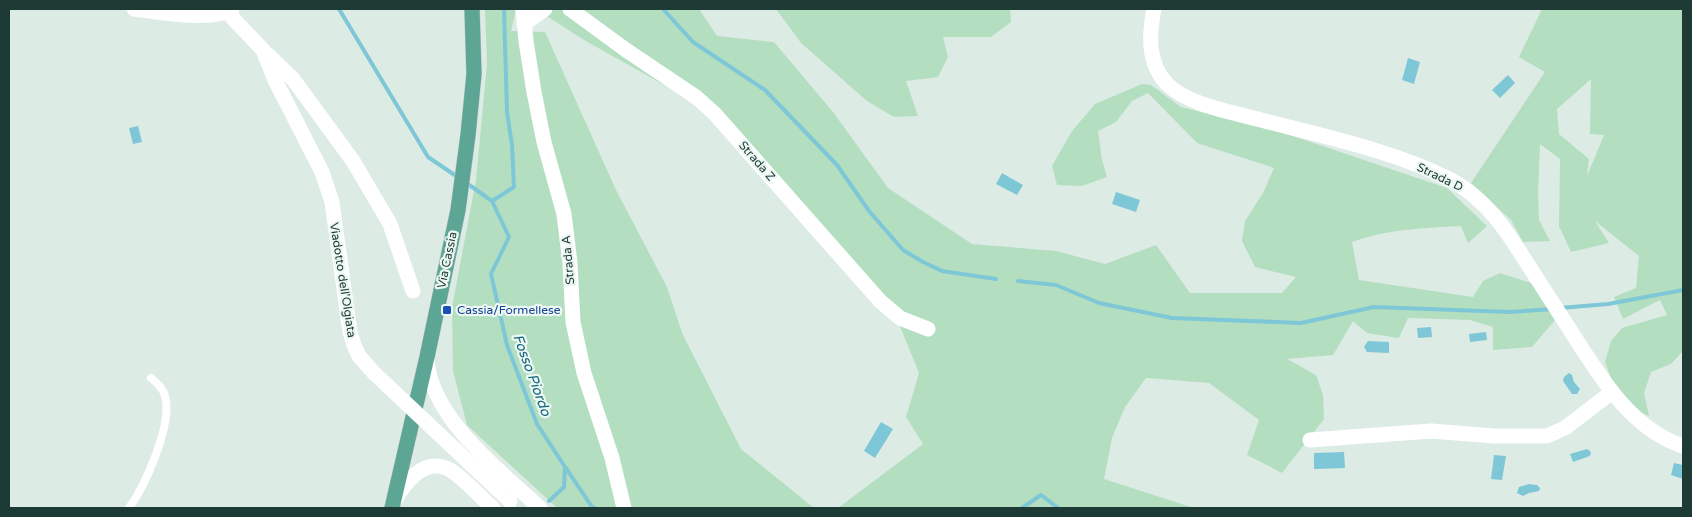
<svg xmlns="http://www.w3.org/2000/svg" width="1692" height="517" font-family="'Varela Round',sans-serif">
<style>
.green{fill:#b3dfc0;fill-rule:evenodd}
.water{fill:#7ec7d6}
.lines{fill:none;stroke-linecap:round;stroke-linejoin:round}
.stream{stroke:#7ec7d6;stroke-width:4}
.primary-casing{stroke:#c0c8c6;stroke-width:16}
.service{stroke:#fff;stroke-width:8}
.minor{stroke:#fff;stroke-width:15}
.tertiary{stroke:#fff;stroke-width:15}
.primary{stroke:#5da594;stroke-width:15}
.minor-bridge{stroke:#fff;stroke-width:15}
.transit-dot{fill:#1a4fb4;stroke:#edf7f3;stroke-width:2}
.labels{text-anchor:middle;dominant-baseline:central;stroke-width:4.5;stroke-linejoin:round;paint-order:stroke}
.street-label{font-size:12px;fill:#1d3b34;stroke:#edf7f3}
.transit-label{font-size:12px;fill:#164399;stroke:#edf7f3;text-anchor:start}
.water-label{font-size:14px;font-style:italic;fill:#12687c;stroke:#edf7f3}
</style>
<rect width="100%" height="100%" fill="#ddebe5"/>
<path class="green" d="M485 9H516L511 31 545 32 616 190 667 287 682 333 741 449 814 508H557L467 425 453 371 452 307 476 180 487 64Z
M536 9H699L717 36 774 42 833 112 888 188 972 244 1056 251 1105 264 1156 245 1190 293H1282L1296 277 1255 267 1242 241 1245 221 1263 193 1274 168 1197 143 1148 93 1132 101 1116 122 1098 131 1102 160 1107 177 1082 186 1057 185 1052 166 1072 131 1095 104 1142 84 1151 85 1181 107 1284 133 1447 188 1487 226 1468 243 1461 226C1423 228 1388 229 1352 242L1359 280 1473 297 1483 281 1500 273 1534 284 1555 320 1532 347 1493 350V327L1470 320 1408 318 1399 338 1367 333 1353 321 1333 355 1287 359 1316 375 1323 395 1324 419 1282 473 1247 455 1259 420 1209 383 1146 378 1125 407 1112 438 1104 479 1194 508H838L923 444 906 417 919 373 895 314 714 113 584 40Z
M776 9H1010L1011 22 991 37H943L948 57 938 77 906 81 918 116 894 117 867 101 801 43Z
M1542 9H1683V351L1671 364 1651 372 1644 393 1649 416 1635 410 1615 389 1605 362 1611 341 1622 328 1667 315 1660 300 1623 319 1614 297 1636 288 1639 256 1595 221 1609 243 1571 252 1559 226 1560 159 1540 144 1538 192 1539 220 1550 241 1523 242 1511 220 1471 183 1545 72 1519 57ZM1591 79 1590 134 1604 135 1587 176 1589 159 1559 134 1557 109Z"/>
<path class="water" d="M1408 58 1420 62 1414 84 1402 80Z
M1508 75 1515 83 1500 98 1492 90Z
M138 126 142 142 133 144 129 128Z
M1002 173 1023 185 1017 195 996 184Z
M1116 192 1140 200 1136 212 1112 204Z
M1431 327 1432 337 1418 338 1417 328Z
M1486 332 1487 340 1470 342 1469 334Z
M1368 341 1389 342V353L1367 352 1364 347Z
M1569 373 1572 375 1574 382 1580 389 1577 394H1572L1563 381 1564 377Z
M881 422 893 429 875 458 864 451Z
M1587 449 1591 452 1590 456 1573 462 1570 454Z
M1344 452 1345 468 1314 469V453Z
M1494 455 1506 456 1502 480 1491 479Z
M1674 463 1683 465V479L1671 475Z
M1529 484 1537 485 1540 488 1539 491 1529 493 1523 496 1517 493 1519 487Z"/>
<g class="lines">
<path class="stream" d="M339 9 428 157 459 178
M663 9 693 42 765 90 837 165 869 211 903 250 923 262 942 271 996 279
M465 182 492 201 509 237 491 274 507 345 537 424 565 467 564 487 549 501
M492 201 514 187 512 145 507 112 504 9
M1018 281 1056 285 1099 303 1172 318 1301 323 1374 307 1510 312 1553 309
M1560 308 1608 304 1683 290
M566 468 592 507 595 508
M1022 508 1041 495 1058 508"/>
<g class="primary-casing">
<path id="primary" d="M392 508 427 357 458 210 468 135 474 74 472 9"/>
</g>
<path class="service" d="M129 508C145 486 173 424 165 396 163 388 157 383 151 378"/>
<path class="minor" d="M523 9 526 41 534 92 544 142 564 214 570 263 573 322 584 373 612 458 624 508
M570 9 626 50 696 97 714 113 880 301 900 318 928 329
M1154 9C1149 34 1147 63 1167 84 1188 105 1232 112 1261 120 1322 136 1395 151 1451 180 1486 199 1507 231 1527 263 1542 286 1557 310 1572 333 1600 377 1631 429 1683 446
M227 12 263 50 275 80 322 172 332 202 350 332 354 345 359 356
M524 24 545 9
M267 54 293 79 353 161 390 224 413 291
M427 360C431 418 500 471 540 508
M1310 440 1431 431 1494 436H1547L1565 428 1612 392
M395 500C405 483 423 459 446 468 458 472 482 499 493 508"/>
<path class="tertiary" d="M134 9C157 12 212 22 232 9"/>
<use href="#primary" class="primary"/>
<path class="minor-bridge" d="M359 356 374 373 510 501"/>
</g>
<rect class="transit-dot" x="442" y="305" width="10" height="10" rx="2.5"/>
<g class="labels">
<g class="street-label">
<text transform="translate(757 161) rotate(49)">Strada Z</text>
<text transform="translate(1440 177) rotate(26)">Strada D</text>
<text transform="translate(447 260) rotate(-78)">Via Cassia</text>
<text transform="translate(568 260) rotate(-95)">Strada A</text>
<text transform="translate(343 280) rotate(81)">Viadotto dell'Olgiata</text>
</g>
<g class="transit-label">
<text x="457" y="310">Cassia/Formellese</text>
</g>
<g class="water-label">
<text transform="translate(532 375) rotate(70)">Fosso Piordo</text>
</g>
</g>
<rect width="1692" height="517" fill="none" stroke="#1d3b34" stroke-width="20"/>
</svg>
